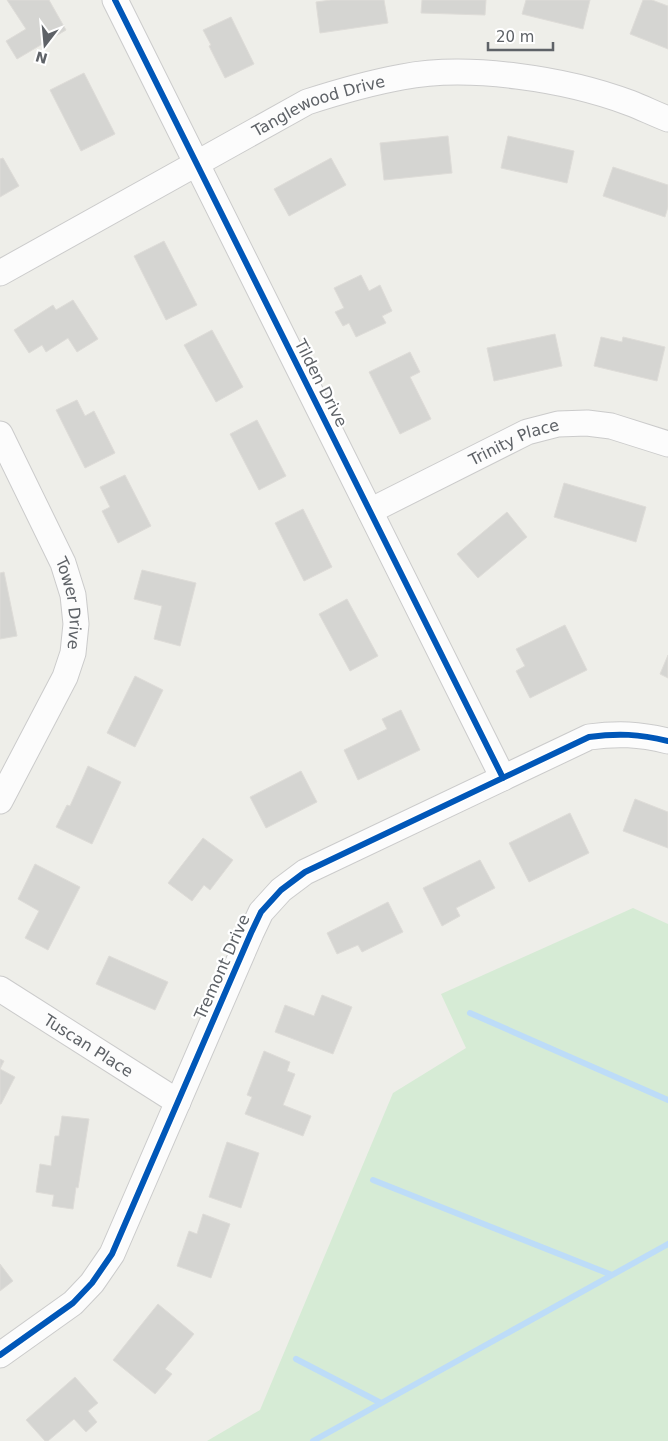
<svg xmlns="http://www.w3.org/2000/svg" width="668" height="1441" font-family="'DejaVu Sans',sans-serif">
<style>
.green{fill:#d6ebd5}
.lines{fill:none;stroke-linecap:round;stroke-linejoin:round}
.stream{stroke:#bddcf8;stroke-width:6}
.building{fill:#d5d5d2;stroke:#dedcd8}
.minor-casing{stroke:#cbcbcb;stroke-width:27}
.minor{stroke:#fcfcfc;stroke-width:25}
.cycleway-casing{stroke:#fff;stroke-width:9}
.cycleway{stroke:#0057b8;stroke-width:6}
.labels{text-anchor:middle;dominant-baseline:central;stroke-width:4.5;stroke-linejoin:round;paint-order:stroke}
.street-label{font-size:16px;fill:#5e6267;stroke:#fff}
</style>
<rect width="100%" height="100%" fill="#eeeee9"/>
<path class="green" d="M633 908 668 924V1441H207L260 1410 393 1093 466 1048 441 994Z"/>
<g class="lines">
<path class="stream" d="M470 1013 668 1100
M373 1180 612 1275
M296 1359 381 1403
M313 1441 668 1244"/>
</g>
<path class="building" d="M7 0H49L66 30 17 59 6 41 26 29Z
M331 0H384L388 23 320 33 316 2Z
M422 0H486L485 15 421 13Z
M526 0H590L583 29 522 14Z
M643 0H652L668 6V49L630 34Z
M231 17 254 64 225 78 209 46 211 45 203 30Z
M84 73 115 134 81 151 50 90Z
M448 136 452 173 384 180 380 143Z
M508 136 574 151 567 183 501 168Z
M3 158 19 186 0 197V159Z
M331 158 346 185 289 216 274 189Z
M613 167 668 185V207L665 217 603 196Z
M164 241 197 305 166 320 134 256Z
M361 275 369 291 380 285 392 311 382 316 386 323 356 337 349 323 343 326 335 312 344 308 334 288Z
M73 300 98 339 77 352 68 338 46 352 42 345 29 353 14 330 53 305 56 310Z
M212 330 243 387 216 402 184 345Z
M555 334 562 366 494 381 487 348Z
M601 337 622 342 623 337 665 347 657 381 594 366Z
M410 352 420 372 410 377 431 419 400 434 369 372Z
M77 400 85 416 94 411 115 453 85 468 56 410Z
M257 420 286 476 259 490 230 434Z
M125 475 151 526 118 543 102 511 110 507 100 487Z
M564 483 646 507 636 542 554 517Z
M303 509 332 567 304 581 275 523Z
M507 512 527 537 478 578 457 554Z
M142 570 196 583 180 646 154 639 162 606 134 599Z
M4 572 17 636 0 639V573Z
M347 599 378 656 350 671 319 614Z
M565 625 587 670 530 698 516 671 525 666 516 649Z
M668 655V678L660 674Z
M135 676 163 690 135 747 107 733Z
M401 710 420 750 358 780 344 750 387 729 382 719Z
M88 766 121 782 92 844 56 827 67 805 70 806Z
M301 771 317 802 266 828 250 797Z
M635 799 668 812V848L623 831Z
M570 813 589 853 529 882 509 843Z
M203 838 233 860 210 890 204 885 192 901 168 883Z
M480 860 495 888 456 908 460 916 442 926 423 888Z
M35 864 80 887 48 950 25 938 39 911 18 899Z
M388 902 403 932 362 952 358 945 337 954 327 933Z
M109 956 168 982 155 1010 96 984Z
M322 995 352 1007 333 1054 275 1032 285 1005 314 1016Z
M264 1051 290 1062 287 1071 295 1074 283 1105 311 1116 303 1136 245 1114 252 1097 247 1095Z
M0 1059 4 1061 0 1069 15 1077 1 1104H0Z
M62 1116 89 1119 78 1188 76 1187 73 1209 52 1206 54 1195 36 1192 40 1164 51 1166 55 1136H59Z
M227 1142 259 1153 241 1208 209 1197Z
M203 1214 230 1224 211 1278 177 1266 189 1231 197 1234Z
M0 1264 13 1281 0 1291Z
M158 1304 194 1334 165 1369 172 1374 155 1394 113 1360Z
M75 1377 98 1403 88 1411 97 1422 86 1432 74 1419 48 1441H45L26 1420Z"/>
<g class="lines">
<g class="minor-casing">
<g id="minor">
<path d="M115 0 503 778"/>
<path id="s1" d="M0 273 307 102C338 92 369 83 402 77 469 64 566 79 630 103 643 108 655 114 668 119"/>
<path id="s2" d="M0 434 63 563 73 595 76 624 73 653 65 677 0 801"/>
<path id="s3" d="M370 511 527 432 558 424 587 423 611 426 668 444"/>
<path id="s4" d="M0 989 178 1102"/>
<path d="M0 1355 73 1303 92 1283 112 1254 251 933 261 912 281 890 305 872 589 737C618 733 639 734 668 741"/>
</g>
</g>
<use href="#minor" class="minor"/>
<g class="cycleway-casing">
<path id="cycleway" d="M115 0 503 778
M0 1355 73 1303 92 1283 112 1254 251 933 261 912 281 890 305 872 589 737C618 733 639 734 668 741"/>
</g>
<use href="#cycleway" class="cycleway"/>
</g>
<g class="labels">
<g class="street-label">
<text stroke="none"><textPath href="#s1" startOffset="361">Tanglewood Drive</textPath></text>
<text transform="translate(321 383) rotate(63)">Tilden Drive</text>
<text stroke="none"><textPath href="#s3" startOffset="160">Trinity Place</textPath></text>
<text stroke="none"><textPath href="#s2" startOffset="185">Tower Drive</textPath></text>
<text transform="translate(222 967) rotate(-66)">Tremont Drive</text>
<text stroke="none"><textPath href="#s4" startOffset="105">Tuscan Place</textPath></text>
</g>
</g>
<g transform="translate(45 45) rotate(196)" stroke="#ffffff" stroke-width="4" paint-order="stroke">
<path d="M0-4L9 19L0 12L-9 19Z" fill="#5e6267"/>
<text y="-8" font-size="14" font-weight="bold" text-anchor="middle" fill="#5e6267">N</text>
</g>
<path d="M488 42v8h65v-8" fill="none" stroke="#5e6267" stroke-width="2.5"/>
<text x="496" y="42" font-size="15" fill="#5e6267" stroke="#ffffff" stroke-width="4" paint-order="stroke">20 m</text>
</svg>
